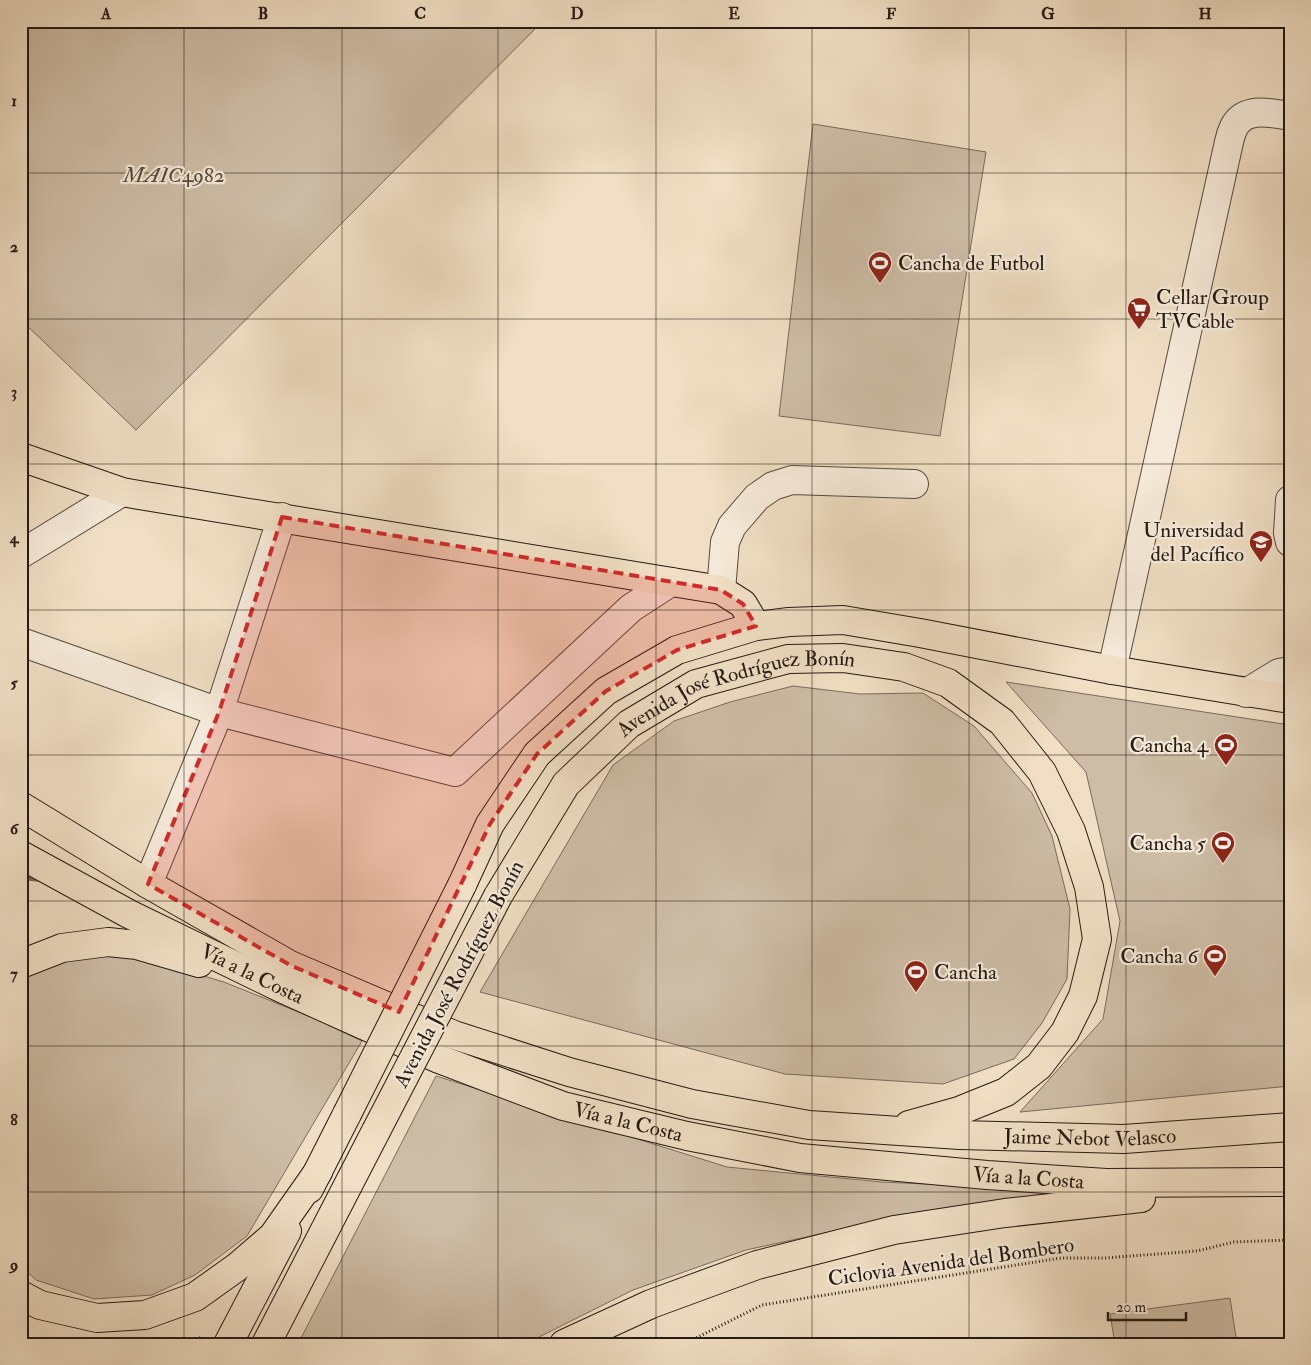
<svg xmlns="http://www.w3.org/2000/svg" width="1311" height="1365" font-family="'IM FELL Double Pica',serif">
<style>
.green{fill:#cdbda6;stroke:#786b5c}
.lines{fill:none;stroke-linecap:round;stroke-linejoin:round}
.stream{stroke:#756859;stroke-width:8}
.minor-casing{stroke:#574a3f;stroke-width:30}
.major-casing{stroke:#241913;stroke-width:30}
.path{stroke:#241913;stroke-width:3;stroke-dasharray:1 2.5;stroke-linecap:butt}
.minor{stroke:#f5ead9;stroke-width:28}
.major{stroke:#f0dfc4;stroke-width:28}
.major-bridge-casing{stroke:#241913;stroke-width:30;stroke-linecap:butt}
.major-bridge{stroke:#f0dfc4;stroke-width:28}
.marked{fill:#d62828;fill-opacity:0.2;stroke:#d62828;stroke-width:4;stroke-dasharray:10 6;stroke-linejoin:round}
.grid{fill:none;stroke:#241913;stroke-width:1;stroke-opacity:0.55}
.labels{text-anchor:middle;dominant-baseline:central;stroke-width:4.5;stroke-linejoin:round;paint-order:stroke}
.park-label{font-size:21px;font-style:italic;fill:#574a3f;stroke:#f5ead9}
.poi-label{font-size:21px;fill:#241913;stroke:#f5ead9;text-anchor:end}
.street-label{font-size:21px;fill:#241913;stroke:#f5ead9}
.neatline{fill:none;stroke:#241913;stroke-width:2}
.grid-label{font-size:16px;text-anchor:middle;font-weight:bold;fill:#241913}
</style>
<rect width="100%" height="100%" fill="#f0dfc4"/>
<filter id="stains"><feTurbulence type="fractalNoise" baseFrequency=".004" numOctaves="4"/><feColorMatrix values="0 0 0 0 .2 0 0 0 0 .09 0 0 0 0 .02 0 0 0 .5 -.17"/></filter>
<radialGradient id="worn" r=".72"><stop offset=".6" stop-color="#630" stop-opacity="0"/><stop offset="1" stop-color="#630" stop-opacity=".3"/></radialGradient>
<path class="green" d="M21 21H543L136 430 21 320Z
M813 124 986 152 940 436 779 416Z
M1006 682 1290 725V1086L1020 1112 1103 1019 1120 921 1086 772Z
M793 686 860 694 923 693 974 726 1032 793 1052 836 1070 909 1067 979 1042 1023 1014 1059 943 1084 785 1074 480 992 613 765 674 721 730 702Z
M85 953H127L224 982 316 1019 362 1041 247 1236 195 1275 152 1295 94 1299 36 1280 21 1266V980L27 975Z
M436 1076 727 1167 882 1182 1075 1191 890 1219 746 1250 633 1290 525 1344H298Z
M1230 1298 1237 1344H1115L1110 1314Z"/>
<g class="lines">
<path class="stream" d="M21 876 42 878"/>
<g class="minor-casing">
<path id="minor" d="M1290 500 1288 533 1290 542
M21 554 122 492
M721 590 725 542 732 526 757 497 773 486 792 480 914 484
M21 642 219 712 455 772 631 608 671 582
M1112 670 1229 142C1230 137 1232 131 1234 127 1245 106 1271 113 1290 116
M1246 693 1279 673 1290 671
M148 884 219 712 282 517"/>
</g>
<g class="major-casing">
<g id="major">
<path d="M21 457 122 492 139 495 721 590 743 604 756 626"/>
<path id="s1" d="M21 806 148 884 290 965 454 1035 569 1072 692 1104 809 1125 960 1135 1124 1139 1290 1127"/>
<path id="s2" d="M21 855 129 914 281 988 439 1059 563 1106 687 1136 800 1158 987 1175 1106 1183 1288 1182"/>
<path d="M462 885 490 824 537 754 606 691 677 650 756 626 789 622 843 620 920 633 1112 670 1290 699"/>
<path id="s3" d="M498 896 566 784 629 724 696 684 788 659 843 658 904 667 948 683 1002 722 1042 772 1071 831 1089 887 1097 939 1083 996 1065 1032 1039 1066 1006 1092 959 1111 909 1125"/>
<path d="M21 964 62 948 108 942 137 945 199 963"/>
<path d="M309 1189 347 1114"/>
<path d="M21 1295 40 1305 97 1318 145 1315 195 1297 237 1267 273 1236 318 1172"/>
<path d="M228 1344 287 1231"/>
<path d="M266 1344 376 1131"/>
<path d="M564 1344 651 1304 757 1265 894 1230 1005 1213 1141 1198"/>
</g>
</g>
<path class="path" d="M197 1344 201 1336
M684 1344 762 1305 1061 1258H1105L1197 1251 1234 1242 1290 1240"/>
<use href="#minor" class="minor"/>
<use href="#major" class="major"/>
<g class="major-bridge-casing">
<path id="major-bridge" d="M347 1114 462 885
M376 1131 498 896"/>
</g>
<use href="#major-bridge" class="major-bridge"/>
</g>
<path class="marked" d="M282 517 721 590 743 604 756 626 677 650 606 691 537 754 490 824 399 1012 290 965 148 884 219 712Z"/>
<path class="grid" d="M184 21V1344M342 21V1344M498 21V1344M656 21V1344M812 21V1344M969 21V1344M1126 21V1344M21 173H1290M21 319H1290M21 464H1290M21 610H1290M21 755H1290M21 901H1290M21 1046H1290M21 1192H1290"/>
<defs>
<g id="stadium-pin" transform="scale(1.25)"><path d="M0 17L-7.5 6A9.5 9.5 0 1 1 7.5 6Z" fill="#8f2418" stroke="#f5ead9"/><path d="M0-5a6.5 5 0 1 0 0 10a6.5 5 0 1 0 0-10ZM-3.5-1.8h7v3.6h-7Z" fill="#fff"/></g>
<g id="supermarket-pin" transform="scale(1.25)"><path d="M0 17L-7.5 6A9.5 9.5 0 1 1 7.5 6Z" fill="#8f2418" stroke="#f5ead9"/><path d="M-6-5.5h2.5l.6 2H6L4.5 2H-2.5L-4.4-4H-6ZM-1.5 3.2a1.3 1.3 0 1 0 .1 0ZM3 3.2a1.3 1.3 0 1 0 .1 0Z" fill="#fff"/></g>
<g id="university-pin" transform="scale(1.25)"><path d="M0 17L-7.5 6A9.5 9.5 0 1 1 7.5 6Z" fill="#8f2418" stroke="#f5ead9"/><path d="M0-5L7-2L0 1L-7-2ZM-4 1L0 2.5L4 1V4Q0 6-4 4Z" fill="#fff"/></g>
</defs>
<g fill-rule="evenodd">
<use href="#stadium-pin" x="880" y="263"/>
<use href="#supermarket-pin" x="1139" y="309"/>
<use href="#university-pin" x="1261" y="542"/>
<use href="#stadium-pin" x="1226" y="745"/>
<use href="#stadium-pin" x="1223" y="843"/>
<use href="#stadium-pin" x="1215" y="956"/>
<use href="#stadium-pin" x="916" y="972"/>
</g>
<g class="labels">
<g class="park-label">
<text x="174" y="175">MAIC4982</text>
</g>
<g class="poi-label">
<text x="898" y="263" text-anchor="start">Cancha de Futbol</text>
<text x="1156" y="297" text-anchor="start">Cellar Group<tspan x="1156" dy="24">TVCable</tspan></text>
<text x="1244" y="530">Universidad<tspan x="1244" dy="24">del Pacífico</tspan></text>
<text x="1208" y="745">Cancha 4</text>
<text x="1206" y="843">Cancha 5</text>
<text x="1198" y="956">Cancha 6</text>
<text x="934" y="972" text-anchor="start">Cancha</text>
</g>
<g class="street-label">
<text stroke="none"><textPath href="#s3" startOffset="332">Avenida José Rodríguez Bonín</textPath></text>
<text stroke="none"><textPath href="#s2" startOffset="260">Vía a la Costa</textPath></text>
<text transform="translate(459 974) rotate(-62)">Avenida José Rodríguez Bonín</text>
<text stroke="none"><textPath href="#s2" startOffset="665">Vía a la Costa</textPath></text>
<text stroke="none"><textPath href="#s1" startOffset="1139">Jaime Nebot Velasco</textPath></text>
<text stroke="none"><textPath href="#s2" startOffset="1070">Vía a la Costa</textPath></text>
<text transform="translate(951 1262) rotate(-8)">Ciclovia Avenida del Bombero</text>
</g>
</g>
<rect width="1311" height="1365" fill="none" stroke="#f0dfc4" stroke-width="55"/>
<path d="M1108 1312v8h78v-8" fill="none" stroke="#241913" stroke-width="2.5"/>
<text x="1116" y="1312" font-size="15" fill="#241913" stroke="#f5ead9" stroke-width="4" paint-order="stroke">20 m</text>
<rect x="28" y="28" width="1256" height="1310" class="neatline"/>
<g class="grid-label">
<text x="106" y="19">A</text>
<text x="263" y="19">B</text>
<text x="420" y="19">C</text>
<text x="577" y="19">D</text>
<text x="734" y="19">E</text>
<text x="891" y="19">F</text>
<text x="1048" y="19">G</text>
<text x="1205" y="19">H</text>
<text x="14" y="106">1</text>
<text x="14" y="252">2</text>
<text x="14" y="397">3</text>
<text x="14" y="543">4</text>
<text x="14" y="688">5</text>
<text x="14" y="834">6</text>
<text x="14" y="979">7</text>
<text x="14" y="1125">8</text>
<text x="14" y="1270">9</text>
</g>
<rect width="100%" height="100%" filter="url(#stains)"/>
<rect width="100%" height="100%" fill="url(#worn)"/>
</svg>
